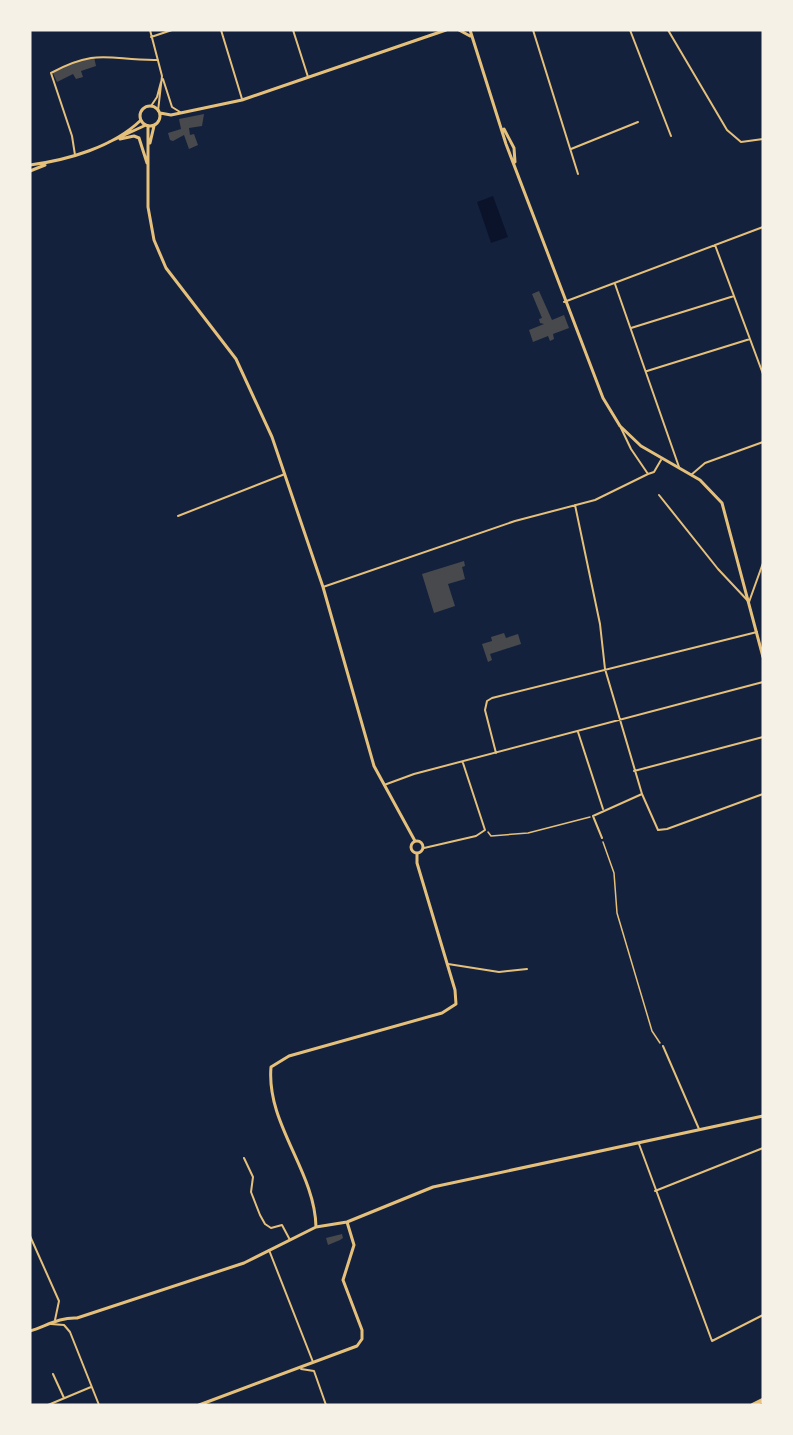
<svg xmlns="http://www.w3.org/2000/svg" width="793" height="1435" font-family="'Zilla Slab',serif">
<style>
.water{fill:#0b132b}
.building{fill:#48494c}
.lines{fill:none;stroke-linecap:round;stroke-linejoin:round}
.path{stroke:#e5c07b;stroke-width:1.5}
.minor{stroke:#e5c07b;stroke-width:2}
.tertiary{stroke:#e5c07b;stroke-width:3}
.motorway{stroke:#e5c07b;stroke-width:4.5}
</style>
<rect width="100%" height="100%" fill="#14213d"/>
<path class="water" d="M493 196 508 237 491 243 477 202Z"/>
<path class="building" d="M94 57 96 66 81 71 83 77 76 79 73 74 57 82 53 73 73 62Z
M204 114 202 126 189 128 190 135 194 134 198 145 189 149 184 135 173 141 170 140 168 133 181 129 179 119Z
M539 291 552 320 564 315 569 328 553 334 554 339 550 341 548 336 533 342 529 330 544 324 540 323 539 319 542 318 532 294Z
M464 561 465 566 462 567 465 579 448 584 455 606 434 613 422 574Z
M504 633 506 638 518 634 521 644 490 654 492 660 488 662 482 644 492 641 491 637Z
M342 1234 343 1238 340 1240 328 1245 326 1238Z"/>
<g class="lines">
<path class="path" d="M488 832 491 836 528 833 590 817
M603 842 614 873 617 913 652 1031 660 1043"/>
<path class="minor" d="M150 30 162 76 158 111
M221 30 242 99
M293 30 308 77
M533 30 578 174
M630 30 671 136
M668 30 727 130 741 142 763 139
M151 37 172 30
M163 79 172 107 180 112
M151 106 157 97 161 82
M571 149 638 122
M75 155 72 136 51 73C99 47 110 61 158 60
M715 245 763 374
M615 284 679 467
M564 302 763 227
M631 328 734 296
M647 371 750 339
M621 428 631 449 648 474 654 472 661 460
M691 475 705 463 763 442
M659 495 718 569 749 602 763 563
M575 505 600 624 605 669 642 794 593 816 602 838
M178 516 285 474
M323 587 515 521 595 500 648 474
M578 732 603 809
M496 753 485 710 487 701 492 698 757 632
M634 771 763 737
M384 785 414 774 763 682
M642 794 658 830 667 829 763 794
M424 848 476 836 485 830 463 763
M448 964 499 972 527 969
M663 1046 699 1129
M639 1144 712 1341 763 1315
M244 1158 253 1177 251 1192 260 1215 265 1224 271 1228 282 1225 290 1240
M655 1191 763 1148
M30 1236 59 1301 55 1320
M269 1250 313 1362
M51 1324 64 1325 70 1332 99 1405
M301 1369 314 1371 326 1405
M53 1374 64 1398
M48 1405 91 1387"/>
<path class="tertiary" d="M459 30 470 36
M470 30 506 144 603 398 620 426 641 446 700 480 722 503 763 657
M140 116a10 10 0 1 1 20 0a10 10 0 1 1-20 0Z
M160 113 171 115 242 100 446 30
M148 126V207L154 240 166 268 236 359 272 437 323 587 374 766 415 841
M504 129 514 148 515 162
M120 139 134 136 139 138 147 163
M109 142 146 125
M150 143 154 126
M30 165C68 160 113 147 141 120
M30 171 45 165
M411 847a6 6 0 1 1 12 0a6 6 0 1 1-12 0Z
M316 1227C315 1171 266 1124 271 1067L289 1056 442 1013 456 1004 455 990 417 863V853
M30 1331C46 1326 60 1317 77 1318L244 1263 316 1227 347 1222 433 1187 763 1116
M199 1405 357 1346 362 1339V1330L343 1280 354 1245 347 1222"/>
<path class="motorway" d="M753 1405 763 1400"/>
</g>
<rect width="793" height="1435" fill="none" stroke="#f6f1e7" stroke-width="63"/>
</svg>
